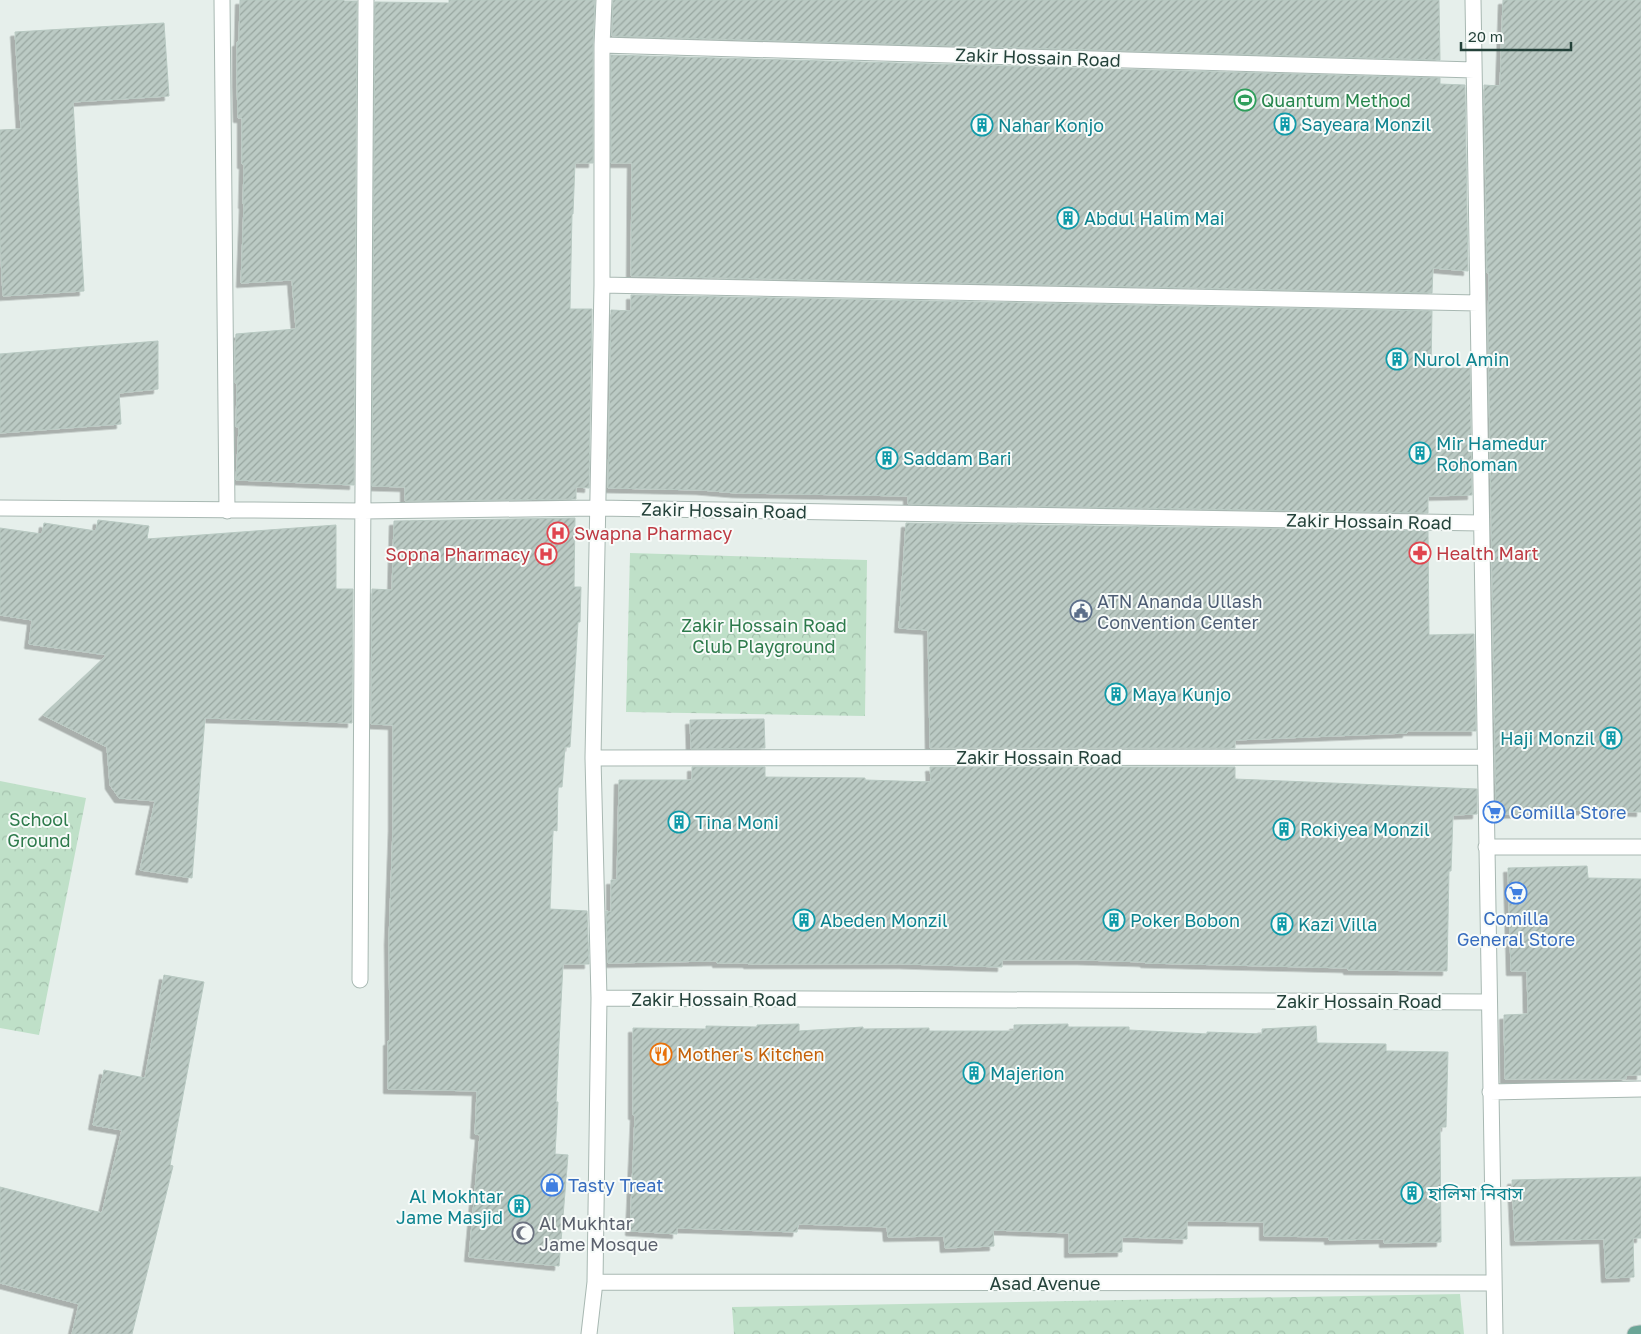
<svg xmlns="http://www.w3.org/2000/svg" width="1641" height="1334" font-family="'Golos Text','Noto Sans Bengali',sans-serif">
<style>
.park{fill:url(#park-crowns)}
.building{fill:url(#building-hatch);stroke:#b8c9c2;filter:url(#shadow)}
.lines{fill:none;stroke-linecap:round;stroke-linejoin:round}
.minor-casing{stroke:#a8b8b2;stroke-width:17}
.major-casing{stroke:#c2cac8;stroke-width:17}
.minor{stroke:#fff;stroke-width:15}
.major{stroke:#6aa596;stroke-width:15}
.labels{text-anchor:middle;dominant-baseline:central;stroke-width:4;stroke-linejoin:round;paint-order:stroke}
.street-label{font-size:18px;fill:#24423a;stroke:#f7fbf9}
.leisure-label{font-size:18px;fill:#27864d;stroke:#f7fbf9;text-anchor:start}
.culture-label{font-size:18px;fill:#0d838f;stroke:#f7fbf9;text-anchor:start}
.health-label{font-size:18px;fill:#be3a42;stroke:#f7fbf9;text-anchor:start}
.service-label{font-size:18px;fill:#4e5e75;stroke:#f7fbf9;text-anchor:start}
.park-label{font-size:18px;fill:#2d7a4b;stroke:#f7fbf9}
.shop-label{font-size:18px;fill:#366cbe;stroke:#f7fbf9;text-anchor:start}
.food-label{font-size:18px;fill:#c56008;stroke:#f7fbf9;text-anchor:start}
.worship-label{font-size:18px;fill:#5b616d;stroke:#f7fbf9;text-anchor:start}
</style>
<defs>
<pattern id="park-crowns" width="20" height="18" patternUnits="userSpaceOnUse" patternTransform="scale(1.25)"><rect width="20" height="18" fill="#bfe0c8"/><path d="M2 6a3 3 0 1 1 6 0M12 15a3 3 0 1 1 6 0" fill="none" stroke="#a4c1ad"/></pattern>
<pattern id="building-hatch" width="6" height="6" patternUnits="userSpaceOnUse" patternTransform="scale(1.25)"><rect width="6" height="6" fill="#bbcac4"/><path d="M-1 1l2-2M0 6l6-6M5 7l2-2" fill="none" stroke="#98a6a0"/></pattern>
<filter id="shadow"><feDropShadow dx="-4.5" dy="4.5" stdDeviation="0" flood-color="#0004"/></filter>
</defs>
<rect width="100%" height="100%" fill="#e6efeb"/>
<path class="park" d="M630 553 867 560 865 716 626 712Z
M0 781 86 798 39 1035 0 1028Z
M1460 1294 1464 1334H734L732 1307Z"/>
<path class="building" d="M240 0H344V1H357L354 485 236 480 239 427H236L237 383H235V346L236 334 296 329 292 280 241 283 244 204H243L244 164H242V118H238L237 83V42H239Z
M449 0H595L593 45V163H575L573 214H572L570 309H592L589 488 576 487V499L405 501V487L372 486 375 2 449 3Z
M613 0H1439L1440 60 612 36Z
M1503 0H1641V812L1570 810V812L1496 814 1488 327 1489 273H1487L1484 85 1500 86Z
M164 23 169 96 73 102 84 291 3 296 0 239V130L21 129 15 32Z
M611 55 1440 78V84L1465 85 1468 271 1433 268 1432 293 631 276 632 163H611Z
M631 295 1432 311 1431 368H1470L1472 495 1428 496V513L908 504V496L736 493 701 490 608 488 611 310 631 311Z
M158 341V389L119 393 121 424 0 433V354Z
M575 518 574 587H581L580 622H578L570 747H565L562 787H558L557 831 553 830 550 909 587 911 589 964H563L556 1102H558L555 1154 568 1155 559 1266 469 1257 480 1135 475 1134 477 1091 388 1089V1041H390L389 940 393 827V725L371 724 372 589 392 590 394 521Z
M98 520 149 526 147 539 336 525V589H353L352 723 205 718 192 878 140 870 155 801 119 798 110 785 107 747 43 715 107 655 29 644 32 620 0 615V528L42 534 44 523 96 531Z
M906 523 1428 531 1429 635 1474 634 1476 731H1407V733L1235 740V748H930L928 630 899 628Z
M764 719 765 748 691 749 690 720Z
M692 767H765V777L865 778V780L931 782 930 767H1235V779L1477 789V814L1453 815 1451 871H1449L1447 971 1348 970V968L1145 963V962L1082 960H1002V967L904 964H748V963H717V961L608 963 606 911 611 912V880H617L619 780H692Z
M1587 866 1588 878 1641 879V1075H1626V1079H1505L1504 1015 1528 1014 1527 971H1511L1508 868Z
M164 975 204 982 170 1165 173 1166 132 1334H72L79 1304 0 1283V1187L102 1213 122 1130 93 1125 104 1070 145 1078Z
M799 1024V1031L863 1027V1029L929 1028V1031H1014V1025L1068 1024V1027H1129V1030L1207 1034V1032L1262 1034V1029L1316 1026 1317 1043 1386 1044V1051L1448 1052 1446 1127H1440L1441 1242 1384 1243V1239L1329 1240V1237L1264 1236V1222L1187 1221V1239L1122 1237V1252L1069 1253V1233L993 1230 994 1246 945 1248 944 1236 888 1237 887 1227 798 1224 797 1232 677 1228V1234L630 1231 635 1115H633V1028L706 1029V1026L757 1027V1025Z
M1641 1177V1238H1633L1634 1277 1606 1278 1604 1239 1515 1241 1512 1180Z"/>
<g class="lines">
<g class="minor-casing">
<path id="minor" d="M222 0 227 511
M1473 0 1495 1334
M602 45 1474 70
M602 285 1478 303
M0 508 363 511 597 508 1481 523
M593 758 1485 757
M1486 847H1641
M360 980 366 0
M599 998 1489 1002
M1490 1092 1641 1089
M595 1282 1494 1283
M589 1334 595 1282 599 998 593 758 602 285V45L604 0"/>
</g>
<g class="major-casing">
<path id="major" d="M1635 1334 1641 1333"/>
</g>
<use href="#minor" class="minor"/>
<use href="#major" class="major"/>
</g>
<defs>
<g id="stadium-ring" transform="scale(1.125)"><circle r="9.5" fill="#f7fbf9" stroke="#2e9e5b" stroke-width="1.5"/><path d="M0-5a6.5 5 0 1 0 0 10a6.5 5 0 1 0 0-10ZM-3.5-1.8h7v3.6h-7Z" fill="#2e9e5b"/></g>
<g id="building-ring" transform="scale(1.125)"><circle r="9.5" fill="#f7fbf9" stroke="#0f9aa8" stroke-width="1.5"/><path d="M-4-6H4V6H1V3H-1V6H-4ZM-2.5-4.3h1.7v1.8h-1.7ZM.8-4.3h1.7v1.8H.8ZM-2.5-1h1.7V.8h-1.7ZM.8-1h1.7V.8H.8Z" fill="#0f9aa8"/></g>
<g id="hospital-ring" transform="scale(1.125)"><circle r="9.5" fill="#f7fbf9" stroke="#e0444e" stroke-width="1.5"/><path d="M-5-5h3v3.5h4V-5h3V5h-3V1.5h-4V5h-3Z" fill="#e0444e"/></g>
<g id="pharmacy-ring" transform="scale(1.125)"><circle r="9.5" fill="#f7fbf9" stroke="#e0444e" stroke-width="1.5"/><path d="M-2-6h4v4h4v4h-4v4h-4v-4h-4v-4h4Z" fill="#e0444e"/></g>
<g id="civic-ring" transform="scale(1.125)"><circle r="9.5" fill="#f7fbf9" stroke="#5c6f8a" stroke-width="1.5"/><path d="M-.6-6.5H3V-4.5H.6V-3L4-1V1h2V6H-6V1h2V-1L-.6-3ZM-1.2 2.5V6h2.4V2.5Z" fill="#5c6f8a"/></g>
<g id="supermarket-ring" transform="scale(1.125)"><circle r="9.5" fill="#f7fbf9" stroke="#3f7fe0" stroke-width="1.5"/><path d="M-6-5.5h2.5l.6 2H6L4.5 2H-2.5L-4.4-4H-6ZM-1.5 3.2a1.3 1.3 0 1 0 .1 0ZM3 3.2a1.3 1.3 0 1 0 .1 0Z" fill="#3f7fe0"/></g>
<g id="restaurant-ring" transform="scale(1.125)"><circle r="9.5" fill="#f7fbf9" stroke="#e8710a" stroke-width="1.5"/><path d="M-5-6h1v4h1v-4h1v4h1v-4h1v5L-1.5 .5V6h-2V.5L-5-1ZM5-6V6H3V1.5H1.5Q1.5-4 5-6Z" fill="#e8710a"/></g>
<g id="shop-ring" transform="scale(1.125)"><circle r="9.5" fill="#f7fbf9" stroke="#3f7fe0" stroke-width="1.5"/><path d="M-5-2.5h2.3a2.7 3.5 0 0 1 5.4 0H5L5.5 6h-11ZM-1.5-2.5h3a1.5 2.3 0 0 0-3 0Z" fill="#3f7fe0"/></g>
<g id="mosque-ring" transform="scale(1.125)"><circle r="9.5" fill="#f7fbf9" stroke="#6b7280" stroke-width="1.5"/><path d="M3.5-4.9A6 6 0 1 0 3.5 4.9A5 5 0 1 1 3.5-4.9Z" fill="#6b7280"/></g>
</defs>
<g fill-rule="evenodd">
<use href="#stadium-ring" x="1245" y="100"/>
<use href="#building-ring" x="1285" y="124"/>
<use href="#building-ring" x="982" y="125"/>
<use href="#building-ring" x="1068" y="218"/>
<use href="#building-ring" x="1397" y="359"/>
<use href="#building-ring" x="1420" y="453"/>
<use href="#building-ring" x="887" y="458"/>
<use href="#hospital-ring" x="558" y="533"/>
<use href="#pharmacy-ring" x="1420" y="553"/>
<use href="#hospital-ring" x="546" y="554"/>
<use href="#civic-ring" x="1081" y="611"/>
<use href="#building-ring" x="1116" y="694"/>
<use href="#building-ring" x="1611" y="738"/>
<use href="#supermarket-ring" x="1494" y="812"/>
<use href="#building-ring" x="679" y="822"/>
<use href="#building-ring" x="1284" y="829"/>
<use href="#supermarket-ring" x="1516" y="893"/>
<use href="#building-ring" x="804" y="920"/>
<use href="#building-ring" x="1114" y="920"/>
<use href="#building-ring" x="1282" y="924"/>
<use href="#restaurant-ring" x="661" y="1054"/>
<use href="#building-ring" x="974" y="1073"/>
<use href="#shop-ring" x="552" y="1185"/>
<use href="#building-ring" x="1412" y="1193"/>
<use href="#building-ring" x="519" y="1206"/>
<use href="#mosque-ring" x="523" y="1233"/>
</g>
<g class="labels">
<g class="street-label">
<text transform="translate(1038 57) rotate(2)">Zakir Hossain Road</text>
<text transform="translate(724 510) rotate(1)">Zakir Hossain Road</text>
<text transform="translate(1369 521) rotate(1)">Zakir Hossain Road</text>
<text x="1039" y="757">Zakir Hossain Road</text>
<text x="714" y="999">Zakir Hossain Road</text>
<text x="1359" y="1001">Zakir Hossain Road</text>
<text x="1045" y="1283">Asad Avenue</text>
</g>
<g class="leisure-label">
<text x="1261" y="100">Quantum Method</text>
</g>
<g class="culture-label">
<text x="1301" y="124">Sayeara Monzil</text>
<text x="998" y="125">Nahar Konjo</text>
<text x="1084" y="218">Abdul Halim Mai</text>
<text x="1413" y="359">Nurol Amin</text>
<text x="1436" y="443">Mir Hamedur<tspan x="1436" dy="21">Rohoman</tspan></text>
<text x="903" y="458">Saddam Bari</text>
<text x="1132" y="694">Maya Kunjo</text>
<text x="1595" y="738" text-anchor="end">Haji Monzil</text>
<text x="695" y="822">Tina Moni</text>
<text x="1300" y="829">Rokiyea Monzil</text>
<text x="820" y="920">Abeden Monzil</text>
<text x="1130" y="920">Poker Bobon</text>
<text x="1298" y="924">Kazi Villa</text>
<text x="990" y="1073">Majerion</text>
<text x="1428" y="1193">হালিমা নিবাস</text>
<text x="503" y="1196" text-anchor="end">Al Mokhtar<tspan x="503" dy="21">Jame Masjid</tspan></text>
</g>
<g class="health-label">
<text x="574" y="533">Swapna Pharmacy</text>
<text x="1436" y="553">Health Mart</text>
<text x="530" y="554" text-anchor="end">Sopna Pharmacy</text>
</g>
<g class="service-label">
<text x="1097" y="601">ATN Ananda Ullash<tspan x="1097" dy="21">Convention Center</tspan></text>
</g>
<g class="park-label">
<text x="764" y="625">Zakir Hossain Road<tspan x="764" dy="21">Club Playground</tspan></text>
<text x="39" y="819">School<tspan x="39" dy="21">Ground</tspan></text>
</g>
<g class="shop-label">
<text x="1510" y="812">Comilla Store</text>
<text x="1516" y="918" text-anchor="middle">Comilla<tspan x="1516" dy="21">General Store</tspan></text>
<text x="568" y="1185">Tasty Treat</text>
</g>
<g class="food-label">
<text x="677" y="1054">Mother's Kitchen</text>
</g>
<g class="worship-label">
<text x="539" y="1223">Al Mukhtar<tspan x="539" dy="21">Jame Mosque</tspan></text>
</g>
</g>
<path d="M1461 42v8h110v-8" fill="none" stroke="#24423a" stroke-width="2.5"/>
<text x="1468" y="42" font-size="15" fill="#24423a" stroke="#f7fbf9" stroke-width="4" paint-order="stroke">20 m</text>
</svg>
